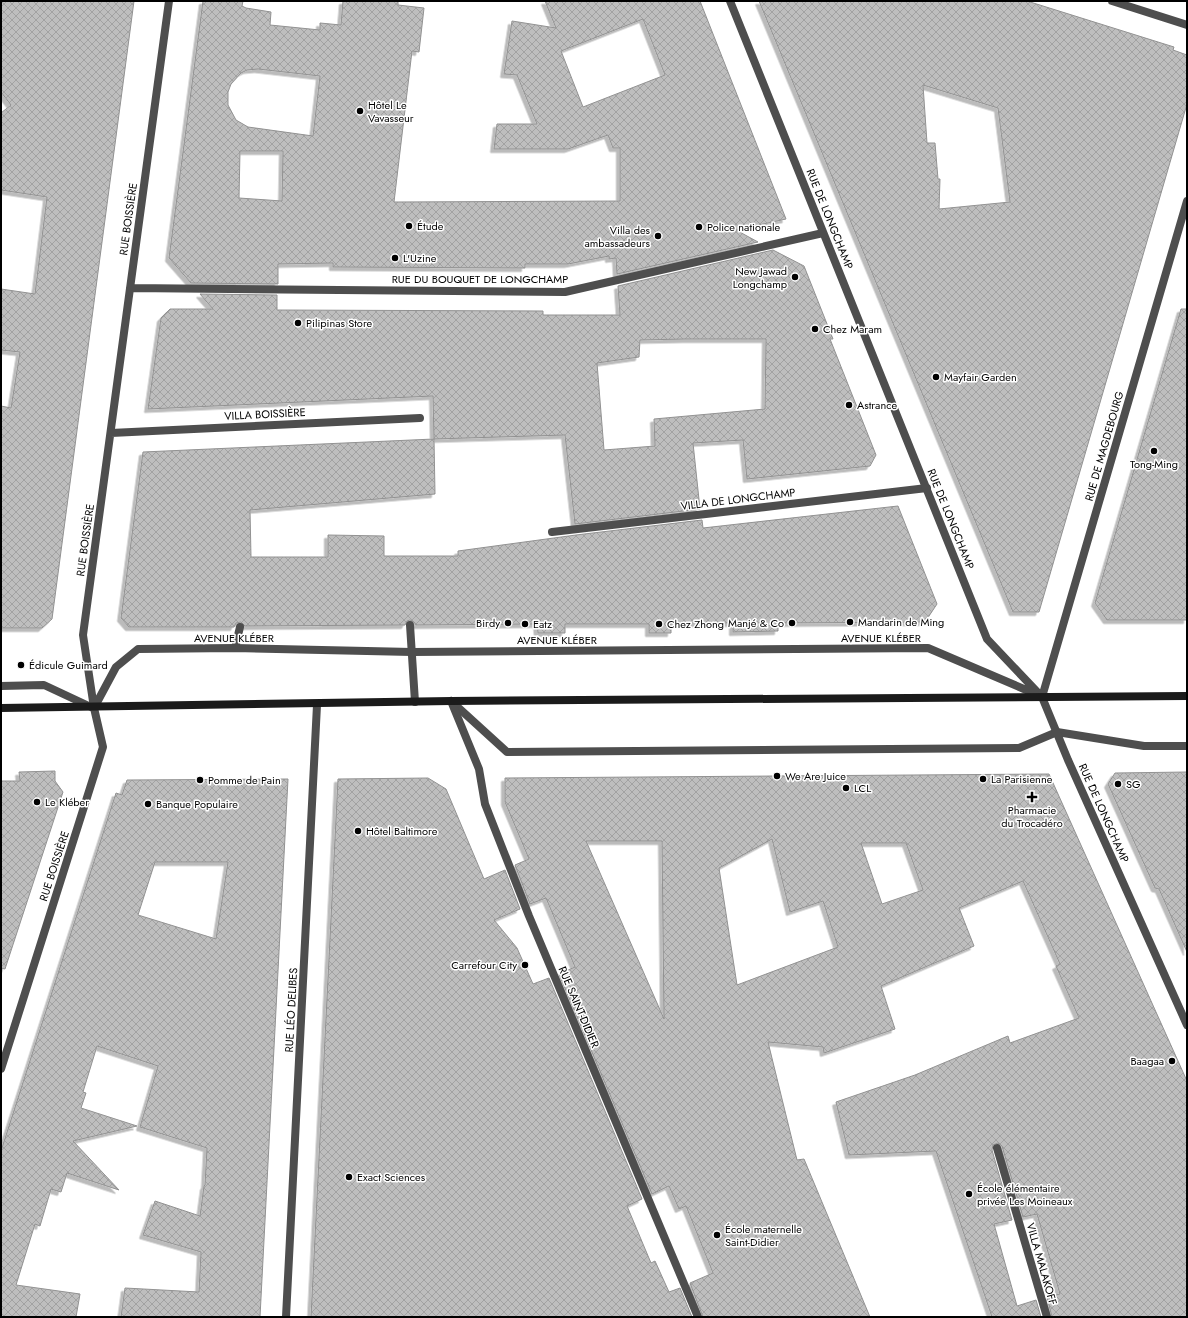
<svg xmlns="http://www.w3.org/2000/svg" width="1188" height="1318" font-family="Jost,sans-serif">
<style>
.building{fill:url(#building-cross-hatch);stroke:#929292;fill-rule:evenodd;filter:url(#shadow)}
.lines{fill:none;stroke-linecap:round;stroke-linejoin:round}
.lane{stroke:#4e4e4e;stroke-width:8}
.street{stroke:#4e4e4e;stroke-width:8}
.secondary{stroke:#1b1b1b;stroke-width:8}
.poi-dot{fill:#000;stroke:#fff;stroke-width:1.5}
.labels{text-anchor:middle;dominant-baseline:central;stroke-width:3;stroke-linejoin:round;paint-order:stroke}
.poi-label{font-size:11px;fill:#000;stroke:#fff;text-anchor:start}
.street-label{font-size:11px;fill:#000;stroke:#fff}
</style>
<defs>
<pattern id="building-cross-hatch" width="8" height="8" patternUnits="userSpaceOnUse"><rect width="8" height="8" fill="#bebebe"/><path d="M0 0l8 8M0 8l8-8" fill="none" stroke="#a2a2a2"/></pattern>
<filter id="shadow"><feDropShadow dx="-3.5" dy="3.5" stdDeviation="0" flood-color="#0004"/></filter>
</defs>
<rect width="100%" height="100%" fill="#fff"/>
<path class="building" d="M1 1H134L52 619 42 628H1V406L11 408 20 352 1 350V289L35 294 47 197 1 190V113L11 105 1 92Z
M203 1H243L242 6 246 8 271 12 270 25 320 30V23L341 25 343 1H398V5L424 8 419 52 412 51 394 202 620 201V148H613L608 135 568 149H494L497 124H537L517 75 504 74 512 21 556 28 545 1H700L786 219 736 230 758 242 617 274 616 258 609 259V256L568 264H525V268L333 267V263L278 264V284L191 283 169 258ZM643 19 665 75 583 107 561 51ZM258 69 320 76 313 136 248 127 236 120 228 105V92L231 84 241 73 247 70ZM240 151H283L282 201 239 198Z
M759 1H1027L1174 47 1173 50 1187 55V104L1039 612H1013ZM923 85 998 108 1010 202 939 209 940 179H938L935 143H927Z
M773 250 804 266 833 339H830L876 455 870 466 747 479 743 440 693 443 700 509 575 524 565 435 434 439 433 396 148 409 161 318 170 309H213L200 294 277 295V310L543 311V315H620L618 286ZM686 339H766L765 409 654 419 655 446 604 450 597 363 639 357 640 340Z
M1181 309H1187V620H1107L1095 603Z
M434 439 435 494 250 510 251 557H328V535L384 536V556H458V551L576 535 702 520 703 528 898 506 937 604 925 622 778 623V631L733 632V623H671V633H649V624H565V633H538L537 624 416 625 414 622 410 620 407 621 405 625 245 626 241 622 236 623 234 627H129L121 618 143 452Z
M55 771V781L63 792 5 969 1 968V781H20L19 772Z
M1187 772V952L1159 889 1155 888 1108 784 1115 773Z
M1049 774 1187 1081V1317H1052L1047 1297 1060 1294 1037 1214 1023 1217 1002 1146 998 1143 993 1145 992 1150 1012 1220 994 1224 1017 1306 1036 1300 1041 1317H992L936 1151 849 1155 836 1102 915 1075 1008 1036 1010 1043 1079 1018 1056 966 1060 964 1023 881 959 908 974 946 881 986 895 1029 824 1053 823 1047 768 1042 797 1160 804 1159 870 1317H703L690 1283 713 1273 686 1206 679 1209 669 1186 652 1194 559 974 575 967 546 898 530 904 515 865 529 859 505 802V778ZM772 839 790 912 823 901 838 947 737 985 719 868ZM586 841H662L664 1019ZM861 843H906L923 890 882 904Z
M428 778 446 789 484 879 505 870 520 909 494 920 517 948 533 984 549 978 642 1199 627 1206 651 1263 655 1261 669 1292 680 1288 692 1317H311L338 779Z
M288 779 260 1317H121L125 1288 199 1292 201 1252 143 1235 155 1201 200 1216 204 1186 205 1185 207 1148 140 1127 158 1066 97 1046 83 1092 86 1093 81 1108 137 1126 73 1141 119 1190 67 1173 61 1192 51 1189 40 1226 35 1224 16 1285 80 1294 76 1317H1V1151L116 793 122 795 127 780ZM155 862H228L216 939 138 915Z"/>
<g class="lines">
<path class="lane" d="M552 532 927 488
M410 625 415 702
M235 648 240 627
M1 686 44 685 91 707
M451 701 507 752 1019 748 1057 732 1144 746H1187
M997 1148 1047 1317"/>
<path class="street" d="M730 1 987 639 1042 697 1068 760 1187 1025
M1112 1 1187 25
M130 288 565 292 823 233
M111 433 420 418
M1042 697 1187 201
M451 701 479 769 485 804 529 916 698 1317
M94 708 116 667 138 649 235 648 412 652 928 648 1038 695
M1 1069 103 747 94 708 83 635 169 1
M286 1317 317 705"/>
<path class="secondary" d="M1 708 451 701 1187 696"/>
</g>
<g class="poi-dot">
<circle cx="360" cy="111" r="4"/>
<circle cx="409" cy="226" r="4"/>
<circle cx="699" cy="227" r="4"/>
<circle cx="658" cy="236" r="4"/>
<circle cx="395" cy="258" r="4"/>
<circle cx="795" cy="277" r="4"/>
<circle cx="298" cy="323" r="4"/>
<circle cx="815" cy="329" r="4"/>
<circle cx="936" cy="377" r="4"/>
<circle cx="849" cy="405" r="4"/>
<circle cx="1154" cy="451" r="4"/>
<circle cx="850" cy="622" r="4"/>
<circle cx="508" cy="623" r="4"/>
<circle cx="792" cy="623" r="4"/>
<circle cx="525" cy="624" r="4"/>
<circle cx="659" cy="624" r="4"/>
<circle cx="21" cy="665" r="4"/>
<circle cx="777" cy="776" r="4"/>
<circle cx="983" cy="779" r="4"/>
<circle cx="200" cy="780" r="4"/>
<circle cx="1118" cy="784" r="4"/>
<circle cx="846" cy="788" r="4"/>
<path d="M1030 791h4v4h4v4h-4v4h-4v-4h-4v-4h4z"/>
<circle cx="37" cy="802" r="4"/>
<circle cx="148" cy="804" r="4"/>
<circle cx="358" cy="831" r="4"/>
<circle cx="525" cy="965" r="4"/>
<circle cx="1172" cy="1061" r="4"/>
<circle cx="349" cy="1177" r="4"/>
<circle cx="969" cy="1194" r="4"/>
<circle cx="717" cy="1235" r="4"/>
</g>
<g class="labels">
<g class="poi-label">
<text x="368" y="105">Hôtel Le<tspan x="368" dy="13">Vavasseur</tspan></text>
<text x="417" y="226">Étude</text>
<text x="707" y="227">Police nationale</text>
<text x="650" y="230" text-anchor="end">Villa des<tspan x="650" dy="13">ambassadeurs</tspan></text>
<text x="403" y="258">L'Uzine</text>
<text x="787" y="271" text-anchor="end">New Jawad<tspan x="787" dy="13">Longchamp</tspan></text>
<text x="306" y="323">Pilipinas Store</text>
<text x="823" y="329">Chez Maram</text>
<text x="944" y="377">Mayfair Garden</text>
<text x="857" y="405">Astrance</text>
<text x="1154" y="464" text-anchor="middle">Tong-Ming</text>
<text x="858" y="622">Mandarin de Ming</text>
<text x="500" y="623" text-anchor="end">Birdy</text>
<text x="784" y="623" text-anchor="end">Manjé &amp; Co</text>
<text x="533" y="624">Eatz</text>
<text x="667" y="624">Chez Zhong</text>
<text x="29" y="665">Édicule Guimard</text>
<text x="785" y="776">We Are Juice</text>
<text x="991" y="779">La Parisienne</text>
<text x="208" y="780">Pomme de Pain</text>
<text x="1126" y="784">SG</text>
<text x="854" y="788">LCL</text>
<text x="45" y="802">Le Kléber</text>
<text x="156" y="804">Banque Populaire</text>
<text x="1032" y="810" text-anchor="middle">Pharmacie<tspan x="1032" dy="13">du Trocadéro</tspan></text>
<text x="366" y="831">Hôtel Baltimore</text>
<text x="517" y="965" text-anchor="end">Carrefour City</text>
<text x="1164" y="1061" text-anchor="end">Baagaa</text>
<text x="357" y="1177">Exact Sciences</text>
<text x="977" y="1188">École élémentaire<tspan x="977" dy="13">privée Les Moineaux</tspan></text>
<text x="725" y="1229">École maternelle<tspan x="725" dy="13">Saint-Didier</tspan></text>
</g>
<g class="street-label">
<text transform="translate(128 219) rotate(-82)">RUE BOISSIÈRE</text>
<text transform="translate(830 219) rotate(68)">RUE DE LONGCHAMP</text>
<text x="480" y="279">RUE DU BOUQUET DE LONGCHAMP</text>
<text transform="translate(265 414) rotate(-3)">VILLA BOISSIÈRE</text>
<text transform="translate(1104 446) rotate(-74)">RUE DE MAGDEBOURG</text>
<text transform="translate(738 499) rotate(-7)">VILLA DE LONGCHAMP</text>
<text transform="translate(951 519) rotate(68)">RUE DE LONGCHAMP</text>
<text transform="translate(85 540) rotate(-82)">RUE BOISSIÈRE</text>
<text x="234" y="638">AVENUE KLÉBER</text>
<text x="881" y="638">AVENUE KLÉBER</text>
<text x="557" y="640">AVENUE KLÉBER</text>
<text transform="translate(1104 813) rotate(66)">RUE DE LONGCHAMP</text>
<text transform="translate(54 866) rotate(-72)">RUE BOISSIÈRE</text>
<text transform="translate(579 1007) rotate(67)">RUE SAINT-DIDIER</text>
<text transform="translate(291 1010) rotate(-87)">RUE LÉO DELIBES</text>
<text transform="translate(1042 1264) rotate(74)">VILLA MALAKOFF</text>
</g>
</g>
<rect width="1188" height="1318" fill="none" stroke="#000000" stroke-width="4"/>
</svg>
